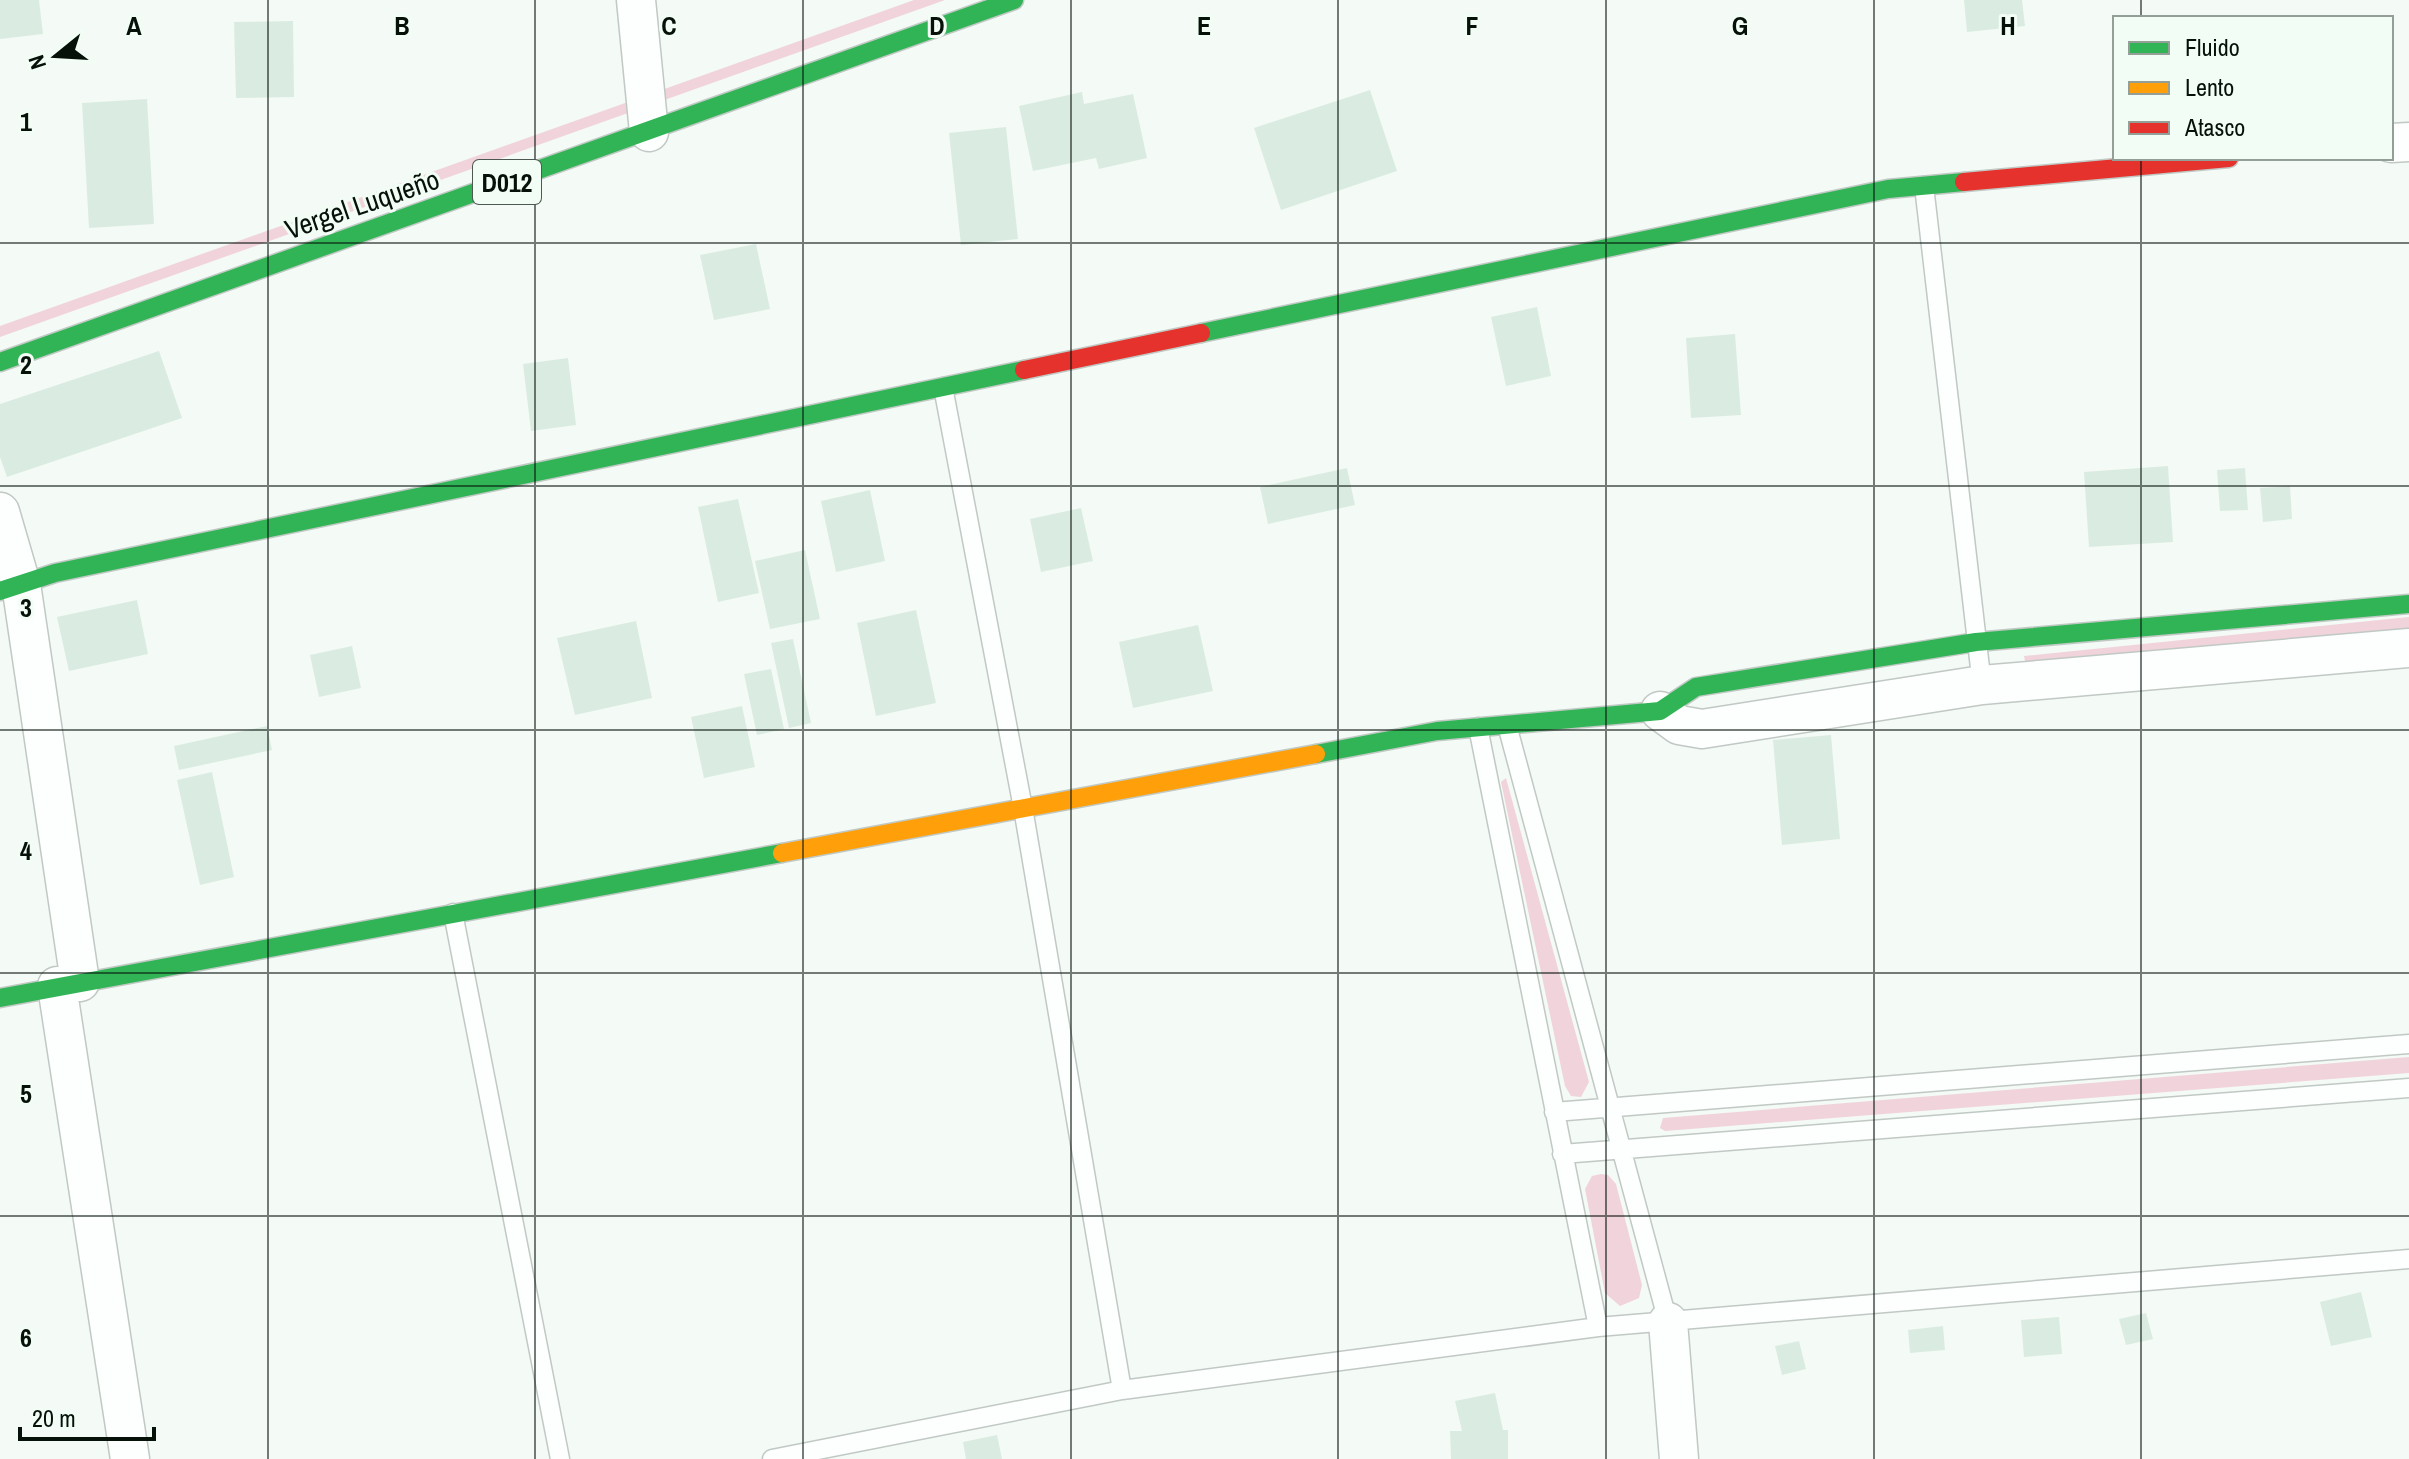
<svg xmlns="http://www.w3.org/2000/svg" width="2409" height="1459" font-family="'Archivo Narrow',sans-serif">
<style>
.green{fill:#f1d3db}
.building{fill:#daece1}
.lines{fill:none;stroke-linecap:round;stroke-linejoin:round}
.lane-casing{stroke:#c1c9c4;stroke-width:21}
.street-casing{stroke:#c1c9c4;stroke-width:41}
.fast-casing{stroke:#c1c9c4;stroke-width:21}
.slow-casing{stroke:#c1c9c4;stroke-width:21}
.jam-casing{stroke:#c1c9c4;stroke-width:21}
.lane{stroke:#fdfefe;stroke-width:18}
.street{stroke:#fdfefe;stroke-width:38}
.fast{stroke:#30b455;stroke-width:18}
.slow{stroke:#ff9f0a;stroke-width:18}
.jam{stroke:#e5322d;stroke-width:18}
.grid{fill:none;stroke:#06110a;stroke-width:2;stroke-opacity:0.55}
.labels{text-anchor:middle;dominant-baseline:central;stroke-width:6;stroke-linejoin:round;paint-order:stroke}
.shield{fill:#f1fdf5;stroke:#4c5850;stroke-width:2}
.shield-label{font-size:26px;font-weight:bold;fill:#06110a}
.street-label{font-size:28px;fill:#06110a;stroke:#f1fdf5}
.grid-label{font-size:26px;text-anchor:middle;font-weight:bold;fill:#06110a;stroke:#f1fdf5;stroke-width:6;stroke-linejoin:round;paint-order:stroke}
</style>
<rect width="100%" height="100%" fill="#f4faf6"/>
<path class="green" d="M914 0H945L0 337V326Z
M2409 617V634L2026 666 2024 656Z
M1506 778 1589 1082 1581 1097 1571 1096 1565 1086 1501 782Z
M2409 1057V1073L1665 1131 1660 1128 1663 1118Z
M1601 1174 1608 1175 1616 1184 1642 1285 1639 1298 1620 1306 1605 1293 1585 1189 1592 1176Z"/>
<path class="building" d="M0 0H39L43 34 0 39Z
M1964 0H2022L2025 26 1967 32Z
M293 21 294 97 236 98 234 22Z
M1370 90 1397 171 1281 210 1254 128Z
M1082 92 1084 104 1133 94 1147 158 1099 169 1096 158 1033 171 1019 106Z
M147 99 154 224 89 228 82 103Z
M1006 127 1018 239 961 245 949 133Z
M756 244 770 309 714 320 700 255Z
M1537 307 1551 376 1506 386 1491 317Z
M1735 334 1741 415 1691 418 1686 338Z
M159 351 182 418 7 477 0 457V404Z
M568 358 576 425 531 431 523 364Z
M2168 466 2173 542 2089 547 2084 472Z
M1347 468 1355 505 1268 524 1260 487Z
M2245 468 2248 510 2220 511 2217 470Z
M2290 486 2292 519 2263 522 2260 488Z
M870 490 885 561 836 572 821 501Z
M738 499 759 593 718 602 698 507Z
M1081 508 1093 561 1041 572 1030 519Z
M805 550 820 619 770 629 755 561Z
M137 600 148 654 69 671 57 617Z
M916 610 936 703 876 716 857 623Z
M636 621 652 698 575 715 557 638Z
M1198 625 1213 691 1133 708 1119 642Z
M793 639 811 723 789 728 771 643Z
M352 646 361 688 319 697 310 655Z
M771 669 784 729 757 735 744 674Z
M742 706 755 767 704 778 691 717Z
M267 726 272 750 179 770 174 746Z
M1831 735 1840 839 1782 845 1773 740Z
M212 772 234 877 200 885 177 780Z
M2361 1292 2372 1337 2331 1346 2320 1302Z
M2146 1313 2153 1339 2126 1345 2119 1319Z
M2059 1317 2062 1354 2024 1357 2021 1320Z
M1943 1326 1945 1350 1910 1353 1908 1330Z
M1799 1341 1806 1369 1782 1375 1775 1346Z
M1495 1393 1503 1430H1508V1459H1451L1450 1431H1462L1455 1401Z
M997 1435 1002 1459H966L963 1442Z"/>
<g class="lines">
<g class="lane-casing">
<path id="lane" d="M1924 186 1982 685
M943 387 1023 808 1122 1390
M1507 725 1668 1322
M1478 727 1598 1327
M453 913 560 1459
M1554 1112 2409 1044
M1562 1154 2409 1088
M772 1459 1122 1390 1598 1327 2409 1259"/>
</g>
<g class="street-casing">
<path id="street" d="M636 0 649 132
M2391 143 2409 142
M0 512 21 584 80 982
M1660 711 1679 725 1702 729 1982 685 2409 648
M57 986 130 1459
M1668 1322 1679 1459"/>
</g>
<g class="fast-casing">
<path id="fast" d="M1201 333 1888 189 1964 182
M0 362 1014 0
M0 591 55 573 1024 370
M1316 754 1437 731 1660 711 1696 687 1976 642 2409 604
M0 998 782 853"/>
</g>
<g class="slow-casing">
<path id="slow" d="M782 853 1316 754"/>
</g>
<g class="jam-casing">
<path id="jam" d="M1964 182 2229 158
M1024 370 1201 333"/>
</g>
<use href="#lane" class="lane"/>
<use href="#street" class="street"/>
<use href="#fast" class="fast"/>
<use href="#slow" class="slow"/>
<use href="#jam" class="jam"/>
</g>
<path class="grid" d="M268 0V1459M535 0V1459M803 0V1459M1071 0V1459M1338 0V1459M1606 0V1459M1874 0V1459M2141 0V18M2141 158V1459M0 243H2409M0 486H2409M0 730H2409M0 973H2409M0 1216H2409"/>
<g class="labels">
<rect class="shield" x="473" y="160" width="68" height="44" rx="6"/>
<g class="shield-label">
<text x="507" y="182">D012</text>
</g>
<g class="street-label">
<text transform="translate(362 204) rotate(-19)">Vergel Luqueño</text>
</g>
</g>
<g class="grid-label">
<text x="134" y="35">A</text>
<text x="402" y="35">B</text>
<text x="669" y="35">C</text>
<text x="937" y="35">D</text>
<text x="1204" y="35">E</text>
<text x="1472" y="35">F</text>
<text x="1740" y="35">G</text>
<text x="2008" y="35">H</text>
<text x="26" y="131">1</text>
<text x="26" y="374">2</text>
<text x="26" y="617">3</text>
<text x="26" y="860">4</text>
<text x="26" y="1103">5</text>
<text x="26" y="1347">6</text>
</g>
<rect x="2113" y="16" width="280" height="144" fill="#f1fdf5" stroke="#939f97" stroke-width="2"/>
<rect x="2129" y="42" width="40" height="12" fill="#30b455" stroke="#939f97" stroke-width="2"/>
<text x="2185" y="56" font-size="24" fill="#06110a">Fluido</text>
<rect x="2129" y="82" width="40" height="12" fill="#ff9f0a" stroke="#939f97" stroke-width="2"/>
<text x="2185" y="96" font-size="24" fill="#06110a">Lento</text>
<rect x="2129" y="122" width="40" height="12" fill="#e5322d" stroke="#939f97" stroke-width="2"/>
<text x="2185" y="136" font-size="24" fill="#06110a">Atasco</text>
<g transform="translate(56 56) rotate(252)" stroke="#f1fdf5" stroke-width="6" paint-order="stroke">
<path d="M0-6L14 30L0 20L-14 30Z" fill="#06110a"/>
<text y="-12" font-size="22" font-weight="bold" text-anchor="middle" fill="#06110a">N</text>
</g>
<path d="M20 1427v12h134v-12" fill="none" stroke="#06110a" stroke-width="4"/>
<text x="32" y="1427" font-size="24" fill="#06110a" stroke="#f1fdf5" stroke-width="6" paint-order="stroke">20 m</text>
</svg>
